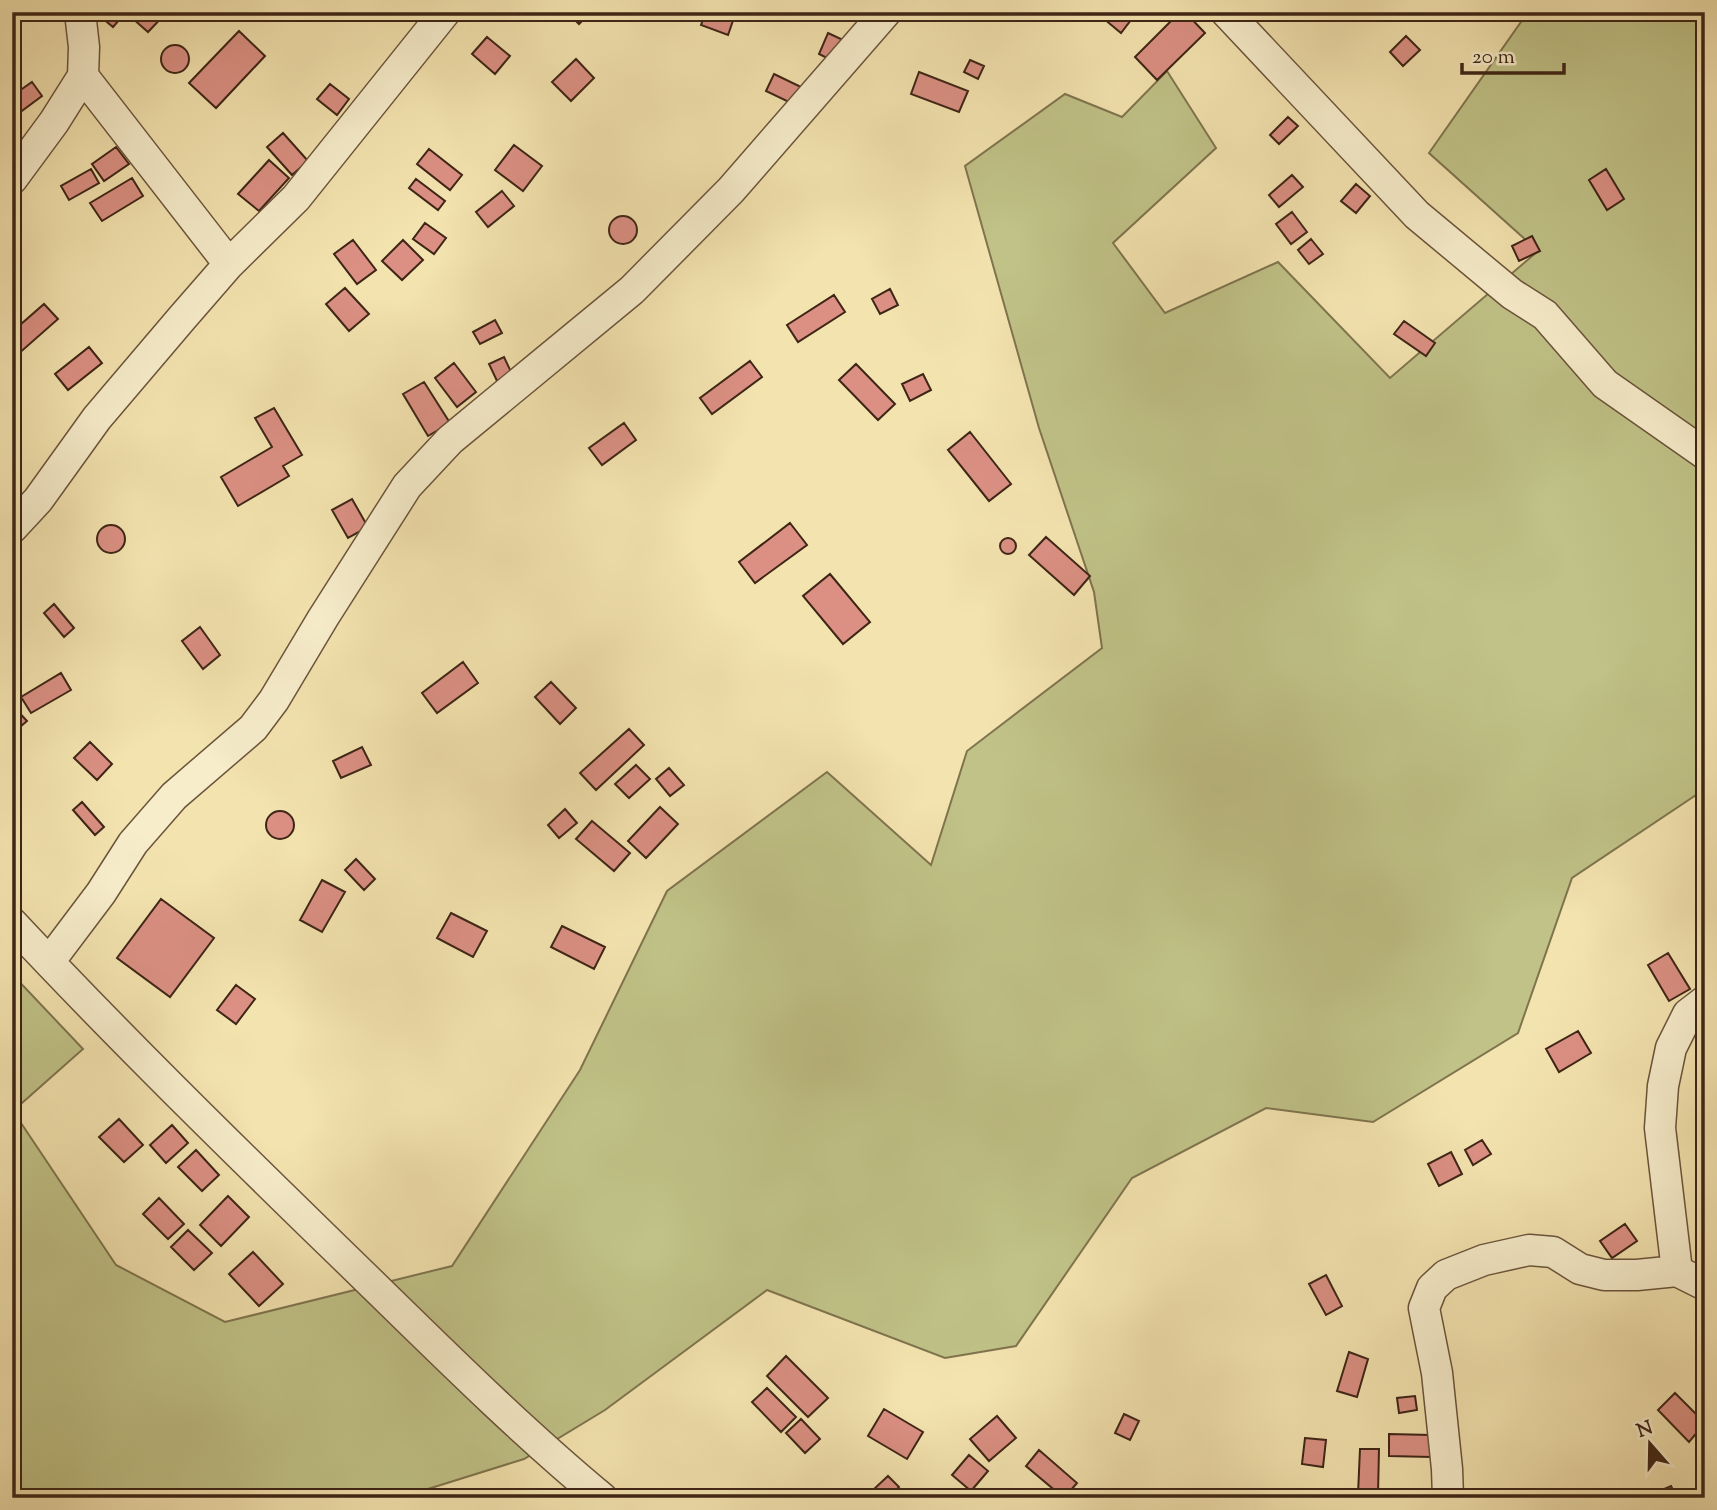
<svg xmlns="http://www.w3.org/2000/svg" width="1717" height="1510" font-family="'Sorts Mill Goudy',serif">
<style>
.green{fill:#c0c287;stroke:#7f744e;stroke-width:2}
.building{fill:#db9083;stroke:#3e2516;stroke-width:2}
.lines{fill:none;stroke-linecap:round;stroke-linejoin:round}
.minor-casing{stroke:#6b543c;stroke-width:33}
.minor{stroke:#f7edcb;stroke-width:30}
</style>
<rect width="100%" height="100%" fill="#f3e3af"/>
<filter id="stains"><feTurbulence type="fractalNoise" baseFrequency=".00286" numOctaves="4"/><feColorMatrix values="0 0 0 0 .2 0 0 0 0 .09 0 0 0 0 .02 0 0 0 .5 -.17"/></filter>
<radialGradient id="worn" r=".72"><stop offset=".6" stop-color="#630" stop-opacity="0"/><stop offset="1" stop-color="#630" stop-opacity=".3"/></radialGradient>
<path class="green" d="M1528 12H1705V789L1572 878 1518 1033 1373 1122 1266 1108 1132 1178 1016 1346 945 1358 767 1290 605 1410 524 1459 415 1493V1498H12V974L83 1049 13 1111 116 1265 225 1322 452 1266 580 1070 667 891 827 772 931 865 967 751 1102 648 1094 592 1039 428 965 166 1065 94 1122 117 1167 71 1216 148 1113 243 1165 313 1278 262 1390 378 1538 251 1429 153Z"/>
<path class="building" d="M95 12H126L113 27Z
M137 12H167L148 32 132 18Z
M373 12H394L391 18 383 21 376 17Z
M567 12H591L579 24Z
M706 12H736L728 35 701 25Z
M1110 12H1137L1121 33 1104 19Z
M1180 12H1185L1205 33 1157 80 1135 57Z
M239 31 265 56 216 108 189 83Z
M828 33 843 40 833 61 819 54Z
M1406 36 1420 50 1403 66 1390 52Z
M487 37 510 56 495 74 472 54Z
M161 59a14 14 0 1 1 28 0a14 14 0 1 1-28 0Z
M576 59 594 78 571 101 552 82Z
M970 60 984 66 978 79 964 72Z
M919 72 968 91 959 112 911 94Z
M774 74 801 87 793 104 766 91Z
M32 82 42 96 19 113 12 103V96Z
M330 84 349 99 337 115 317 99Z
M1288 117 1298 126 1279 144 1270 135Z
M283 133 308 161 292 175 267 147Z
M514 145 542 166 523 191 495 170Z
M116 147 129 164 104 181 92 164Z
M429 149 462 175 450 190 417 164Z
M269 160 289 178 259 211 238 194Z
M91 169 99 183 69 200 61 186Z
M1606 169 1624 199 1607 210 1589 180Z
M1292 175 1303 187 1279 207 1269 195Z
M132 178 143 196 102 221 90 203Z
M416 179 445 201 438 210 409 188Z
M1356 184 1370 196 1356 213 1341 201Z
M502 191 514 206 488 227 476 212Z
M1292 212 1307 232 1291 244 1276 224Z
M609 230a14 14 0 1 1 28 0a14 14 0 1 1-28 0Z
M425 223 446 238 434 254 413 239Z
M1532 236 1540 251 1519 261 1512 246Z
M1311 239 1323 254 1309 264 1298 250Z
M353 240 376 270 357 284 334 254Z
M403 240 423 260 402 280 382 261Z
M345 288 369 314 349 331 326 304Z
M890 289 898 305 880 314 872 299Z
M834 295 845 312 798 342 787 325Z
M44 304 58 319 16 356 12 352V332Z
M495 320 502 333 480 344 473 332Z
M1404 321 1435 343 1426 356 1394 334Z
M89 347 102 363 68 390 55 374Z
M504 357 512 374 497 381 489 364Z
M750 361 762 377 712 414 700 398Z
M454 363 476 392 457 407 435 378Z
M856 364 895 404 878 420 839 380Z
M923 374 931 390 910 401 902 384Z
M424 382 450 423 428 436 403 394Z
M274 408 302 455 283 466 289 476 238 506 221 477 272 447 255 418Z
M624 423 636 440 602 465 589 448Z
M970 432 1011 484 989 501 948 450Z
M352 499 368 527 348 538 332 510Z
M790 523 807 545 755 583 739 562Z
M97 539a14 14 0 1 1 28 0a14 14 0 1 1-28 0Z
M1046 537 1090 576 1074 595 1029 555Z
M1000 546a8 8 0 1 1 16 0a8 8 0 1 1-16 0Z
M830 574 870 622 843 644 803 596Z
M54 604 74 628 64 637 44 613Z
M200 627 220 655 203 669 182 641Z
M463 662 478 683 437 713 422 693Z
M61 673 71 690 31 713 21 697Z
M551 682 576 708 560 724 535 697Z
M12 705 27 721 12 734Z
M629 729 644 745 596 790 580 773Z
M90 742 112 764 97 780 74 758Z
M362 747 371 765 341 778 333 761Z
M636 765 650 779 629 798 615 784Z
M669 768 684 785 670 796 656 779Z
M82 802 104 827 95 835 73 810Z
M660 807 678 824 646 858 628 841Z
M565 809 577 823 559 838 548 825Z
M266 825a14 14 0 1 1 28 0a14 14 0 1 1-28 0Z
M592 821 630 853 614 871 576 839Z
M356 859 375 879 364 890 345 870Z
M322 880 345 892 322 932 300 920Z
M161 899 214 938 170 997 117 958Z
M451 913 487 931 473 957 437 938Z
M562 926 605 947 594 969 551 947Z
M1668 953 1690 989 1669 1001 1648 965Z
M236 985 255 999 236 1024 217 1010Z
M1578 1031 1591 1053 1559 1072 1546 1049Z
M119 1119 143 1145 124 1162 99 1137Z
M172 1125 188 1143 166 1163 150 1145Z
M1482 1140 1491 1154 1473 1165 1465 1150Z
M196 1150 219 1175 202 1191 178 1167Z
M1451 1152 1462 1174 1439 1186 1428 1164Z
M228 1196 249 1217 221 1246 200 1225Z
M159 1198 184 1224 168 1239 143 1214Z
M1625 1224 1637 1241 1612 1258 1600 1241Z
M188 1230 212 1253 194 1270 171 1247Z
M253 1252 283 1284 259 1306 229 1274Z
M1326 1275 1342 1306 1326 1315 1309 1284Z
M1349 1352 1368 1359 1357 1397 1337 1391Z
M786 1356 828 1398 808 1417 767 1376Z
M767 1388 796 1417 781 1432 752 1402Z
M1675 1393 1705 1423 1689 1442 1658 1410Z
M1415 1396 1417 1410 1399 1413 1397 1398Z
M884 1409 923 1432 907 1459 868 1436Z
M1124 1414 1139 1421 1130 1440 1115 1433Z
M997 1416 1016 1438 989 1461 970 1439Z
M801 1419 820 1439 805 1453 786 1433Z
M1389 1434 1431 1435V1457L1389 1456Z
M1305 1438 1326 1440 1323 1467 1302 1464Z
M1360 1449H1379L1378 1494H1358Z
M1039 1450 1077 1483 1064 1498 1026 1466Z
M969 1455 988 1471 971 1491 952 1475Z
M888 1476 899 1487 888 1498H881L873 1490Z
M1671 1486 1677 1498H1651L1650 1495Z
M1388 1491H1420V1498H1388Z"/>
<g class="lines">
<g class="minor-casing">
<path id="minor" d="M1226 12 1417 215 1512 294 1545 315 1605 384 1705 454
M83 76 229 264
M12 179 54 122 83 76 84 47 80 12
M12 528 38 500 97 418 182 318 229 264 296 198 445 12
M12 923C116 1034 225 1141 334 1247 422 1332 508 1420 602 1498
M49 962 101 893 133 843 174 796 253 728 274 700 323 618 407 486 450 440 632 290 731 190 886 12
M1677 1271 1660 1128 1663 1086 1671 1048 1688 1014 1705 1001
M1448 1498 1447 1469 1437 1373 1424 1308 1432 1288 1446 1275 1484 1260 1529 1250 1553 1252 1580 1269 1604 1275H1637L1677 1271 1705 1285"/>
</g>
<use href="#minor" class="minor"/>
</g>
<rect width="1717" height="1510" fill="none" stroke="#f3e3af" stroke-width="42"/>
<rect x="14" y="14" width="1689" height="1482" fill="none" stroke="#3e2516" stroke-width="3.5"/>
<rect x="21" y="21" width="1675" height="1468" fill="none" stroke="#3e2516" stroke-width="2"/>
<g transform="translate(1650 1444) rotate(340)" stroke="#f7edcb" stroke-width="5" paint-order="stroke">
<path d="M0-5L12 26L0 18L-12 26Z" fill="#3e2516"/>
<text y="-10" font-size="19" font-weight="bold" text-anchor="middle" fill="#3e2516">N</text>
</g>
<path d="M1462 63v10h102v-10" fill="none" stroke="#3e2516" stroke-width="3.5"/>
<text x="1472" y="63" font-size="21" fill="#3e2516" stroke="#f7edcb" stroke-width="5" paint-order="stroke">20 m</text>
<rect width="100%" height="100%" filter="url(#stains)"/>
<rect width="100%" height="100%" fill="url(#worn)"/>
</svg>
